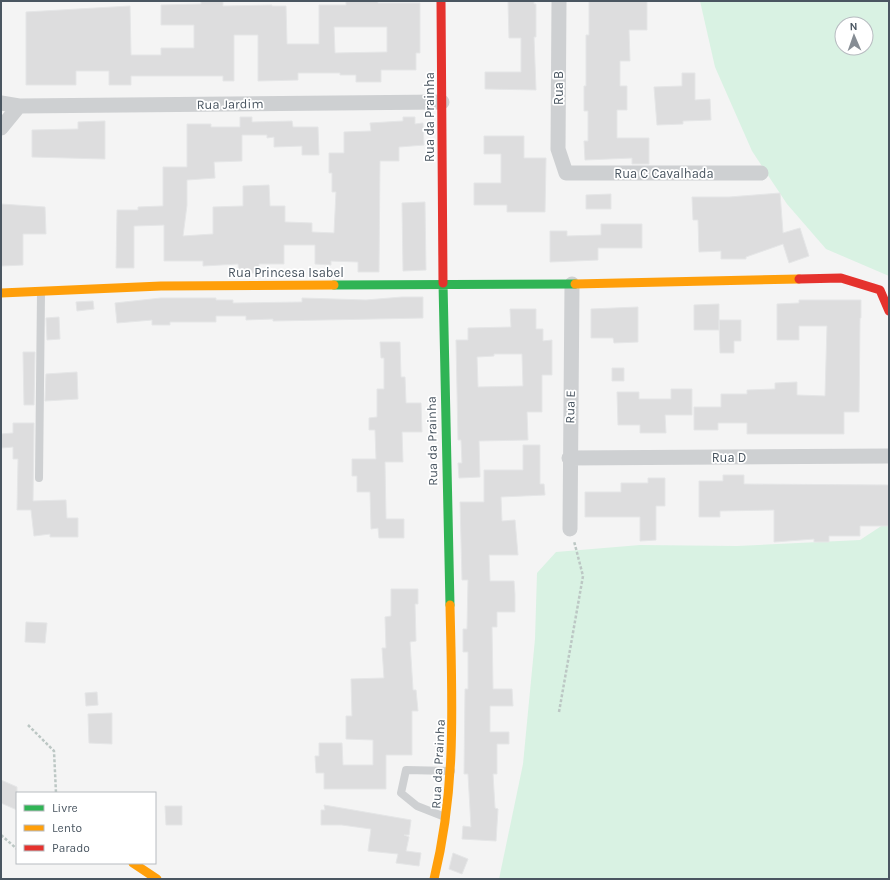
<svg xmlns="http://www.w3.org/2000/svg" width="890" height="880" font-family="Karla,sans-serif">
<style>
.green{fill:#d9f2e3;fill-rule:evenodd}
.building{fill:#ddddde;stroke:#e5e6e7;fill-rule:evenodd}
.lines{fill:none;stroke-linecap:round;stroke-linejoin:round}
.path{stroke:#bcc7c4;stroke-width:2.5;stroke-dasharray:3 2;stroke-linecap:butt}
.lane{stroke:#ced0d2;stroke-width:8}
.street{stroke:#ced0d2;stroke-width:15}
.fast{stroke:#30b455;stroke-width:9}
.slow{stroke:#ff9f0a;stroke-width:9}
.jam{stroke:#e5322d;stroke-width:9}
.labels{text-anchor:middle;dominant-baseline:central;stroke-width:3.5;stroke-linejoin:round;paint-order:stroke}
.street-label{font-size:13px;fill:#4a5661;stroke:#fff}
</style>
<rect width="100%" height="100%" fill="#f4f4f4"/>
<path class="green" d="M700 1H889V276L826 249 787 204 752 151 715 67ZM842 24H866V48H842Z
M889 521V879H499L523 764 535 639 537 573 556 552 640 545 737 546 860 540Z"/>
<path class="building" d="M201 1H223V6L272 5V6H286L287 44H319V5H346V1H378V3H420V53H416V70H381V82H356V75H340V73H298V80L258 81V35H234V81H223V76H131V85H109V71H76V85H26V12L130 6 131 55H161V48H194V25H161V5L201 4ZM334 27H387V52L335 53Z
M508 1H534V4H536V37H534L536 90 485 89V72H521V38H509Z
M589 1H647V30H629L630 61H620V86H627V110H617V138H649V164H632V158L585 160 584 141H588V111H584V86H586V35H589Z
M682 73H695V100L710 99 711 120 683 121V124L657 125 654 87 682 86Z
M240 117H252V122L292 121 293 127H318L319 155H302V146L274 147V137L267 138V135H242V161L214 162 215 178 187 180V205L183 236 213 234V207L243 206V186L269 185 270 206H285V222L312 223V232L334 233 336 192H332V173H329V153H344V132L371 131 370 123 403 121V117H415V124L423 123 424 145 399 147V161H380L379 272H358V262L331 261V265L315 264V245H284V264H259V273H239L238 264 203 266V261H164V225L134 226V268H116L117 210H138V207L163 206V167H187V124H211V127H240Z
M105 121V159L32 157V130L78 129V122Z
M484 136H524V158H546L545 212H507V205H474V183H501V154H484Z
M780 193 783 233 800 228 809 256 789 263 783 244 746 257V259H721V251L699 252 698 220H693L692 197H729Z
M611 194V209H586V195Z
M425 202 426 270 403 271 402 203Z
M1 204 45 207 46 234H23V265L1 266Z
M601 224H642V248H598V260L550 262V231H567V236L601 235Z
M402 297H423V318L273 321V319L246 320V316H216V322H170V325H152V320L117 323 115 303 161 298H216V300H233V303L302 302V298L366 300Z
M799 300H861V318H860L859 412H844V434H747V423H718V430H694V407H721V394H747V390L775 389V383L797 382V395L825 396 827 326H799V340H777V304L799 303Z
M93 301 94 309 77 311 76 302Z
M719 304V330H694V305Z
M638 307V342L614 343 613 338H591V309Z
M510 309H536V329H543V341L552 340V375H542V412H527L528 440 479 441 480 477 459 478 458 463H462L461 440H458L456 340H468V328L511 327ZM494 354H522L523 386 478 387 477 357 494 356Z
M59 317 60 339 47 340 46 318Z
M719 320H741V341H734V353H720Z
M380 342H400L401 377H405L406 403H421L422 432H402L403 462H385L386 519H404V538H379L378 528 371 529 370 492H357V476H352V459H376L375 430H369V418L377 417V389H384V358H381Z
M23 352H35L34 405H24Z
M612 368H624V381H612Z
M77 372 78 399 45 401 46 374Z
M671 389H692V415H665L666 433H640V425H618L617 392H639V399H671Z
M13 423H34L33 501 66 500 67 518H78V537H50V534L34 536 31 510H17L18 459H13V447L1 448V434L13 433Z
M523 445H540V484H544L545 495 501 497 502 521 515 520 518 555H489L490 581H514L515 595V612H497V627H492L493 689H512L513 706H490V732H509V744H497V774H493L495 808 498 809 496 841 462 839 463 826 471 827 468 774H464L465 689H468V652H463V629H467L468 580H462L460 502H484V470H523Z
M723 475H744V484L889 485V526H860V536H829V542H814V539L774 542V510L720 511V517H699V481H723Z
M648 478H665V506H656V540L640 541V517H585V492H621V483H648Z
M391 589H418V604H415L416 641 410 642 413 690H416L418 711H412V755H386V789H324V773H316L315 756H319V743H342L343 765H373V740L346 739V716H352L351 679 384 678 382 648H386L385 617 391 616Z
M26 622 47 623 45 643 25 642Z
M97 692 98 705 86 706 85 693Z
M112 713V744L89 743 88 714Z
M1 780 17 787V810L1 803Z
M324 805 411 820 409 835H404L409 837 406 851 421 853 419 866 396 863 398 854 368 851 371 829 342 825H321V810H325Z
M165 806H182V825H166Z
M453 853 468 859 462 874 449 869Z"/>
<g class="lines">
<path class="path" d="M559 712 583 576 574 541
M28 725 54 751 56 793
M1 835 17 849"/>
<path class="lane" d="M39 478 41 293
M445 817 417 806 401 793 406 770 451 771"/>
<path class="street" d="M559 1 558 149 566 173H761
M1 103 19 106 442 102
M1 128 19 106
M569 458 889 456
M570 529 572 284"/>
<path class="fast" d="M443 283 450 605
M334 285 575 284"/>
<path class="slow" d="M575 284 799 279
M1 293 161 286 334 285
M133 863 157 879
M434 879C457 785 452 701 450 605"/>
<path class="jam" d="M441 1 443 283
M799 279 841 278 880 290 889 311"/>
</g>
<g class="labels">
<g class="street-label">
<text transform="translate(558 88) rotate(-90)">Rua B</text>
<text transform="translate(230 104) rotate(-1)">Rua Jardim</text>
<text transform="translate(429 117) rotate(-90)">Rua da Prainha</text>
<text x="664" y="173">Rua C Cavalhada</text>
<text x="286" y="272">Rua Princesa Isabel</text>
<text transform="translate(570 407) rotate(-89)">Rua E</text>
<text transform="translate(432 441) rotate(-91)">Rua da Prainha</text>
<text x="729" y="457">Rua D</text>
<text transform="translate(438 764) rotate(-87)">Rua da Prainha</text>
</g>
</g>
<rect width="890" height="880" fill="none" stroke="#4a5661" stroke-width="4"/>
<rect x="16" y="792" width="140" height="72" fill="#ffffff" stroke="#b7bbc0"/>
<rect x="24" y="805" width="20" height="6" fill="#30b455" stroke="#b7bbc0"/>
<text x="52" y="812" font-size="12" fill="#4a5661">Livre</text>
<rect x="24" y="825" width="20" height="6" fill="#ff9f0a" stroke="#b7bbc0"/>
<text x="52" y="832" font-size="12" fill="#4a5661">Lento</text>
<rect x="24" y="845" width="20" height="6" fill="#e5322d" stroke="#b7bbc0"/>
<text x="52" y="852" font-size="12" fill="#4a5661">Parado</text>
<g transform="translate(854 36) rotate(358)"><circle r="19" fill="#ffffff" stroke="#b7bbc0"/>
<path d="M0-3L7 15L0 10L-7 15Z" fill="#868d94"/>
<text y="-6" font-size="11" font-weight="bold" text-anchor="middle" fill="#4a5661">N</text>
</g>
</svg>
